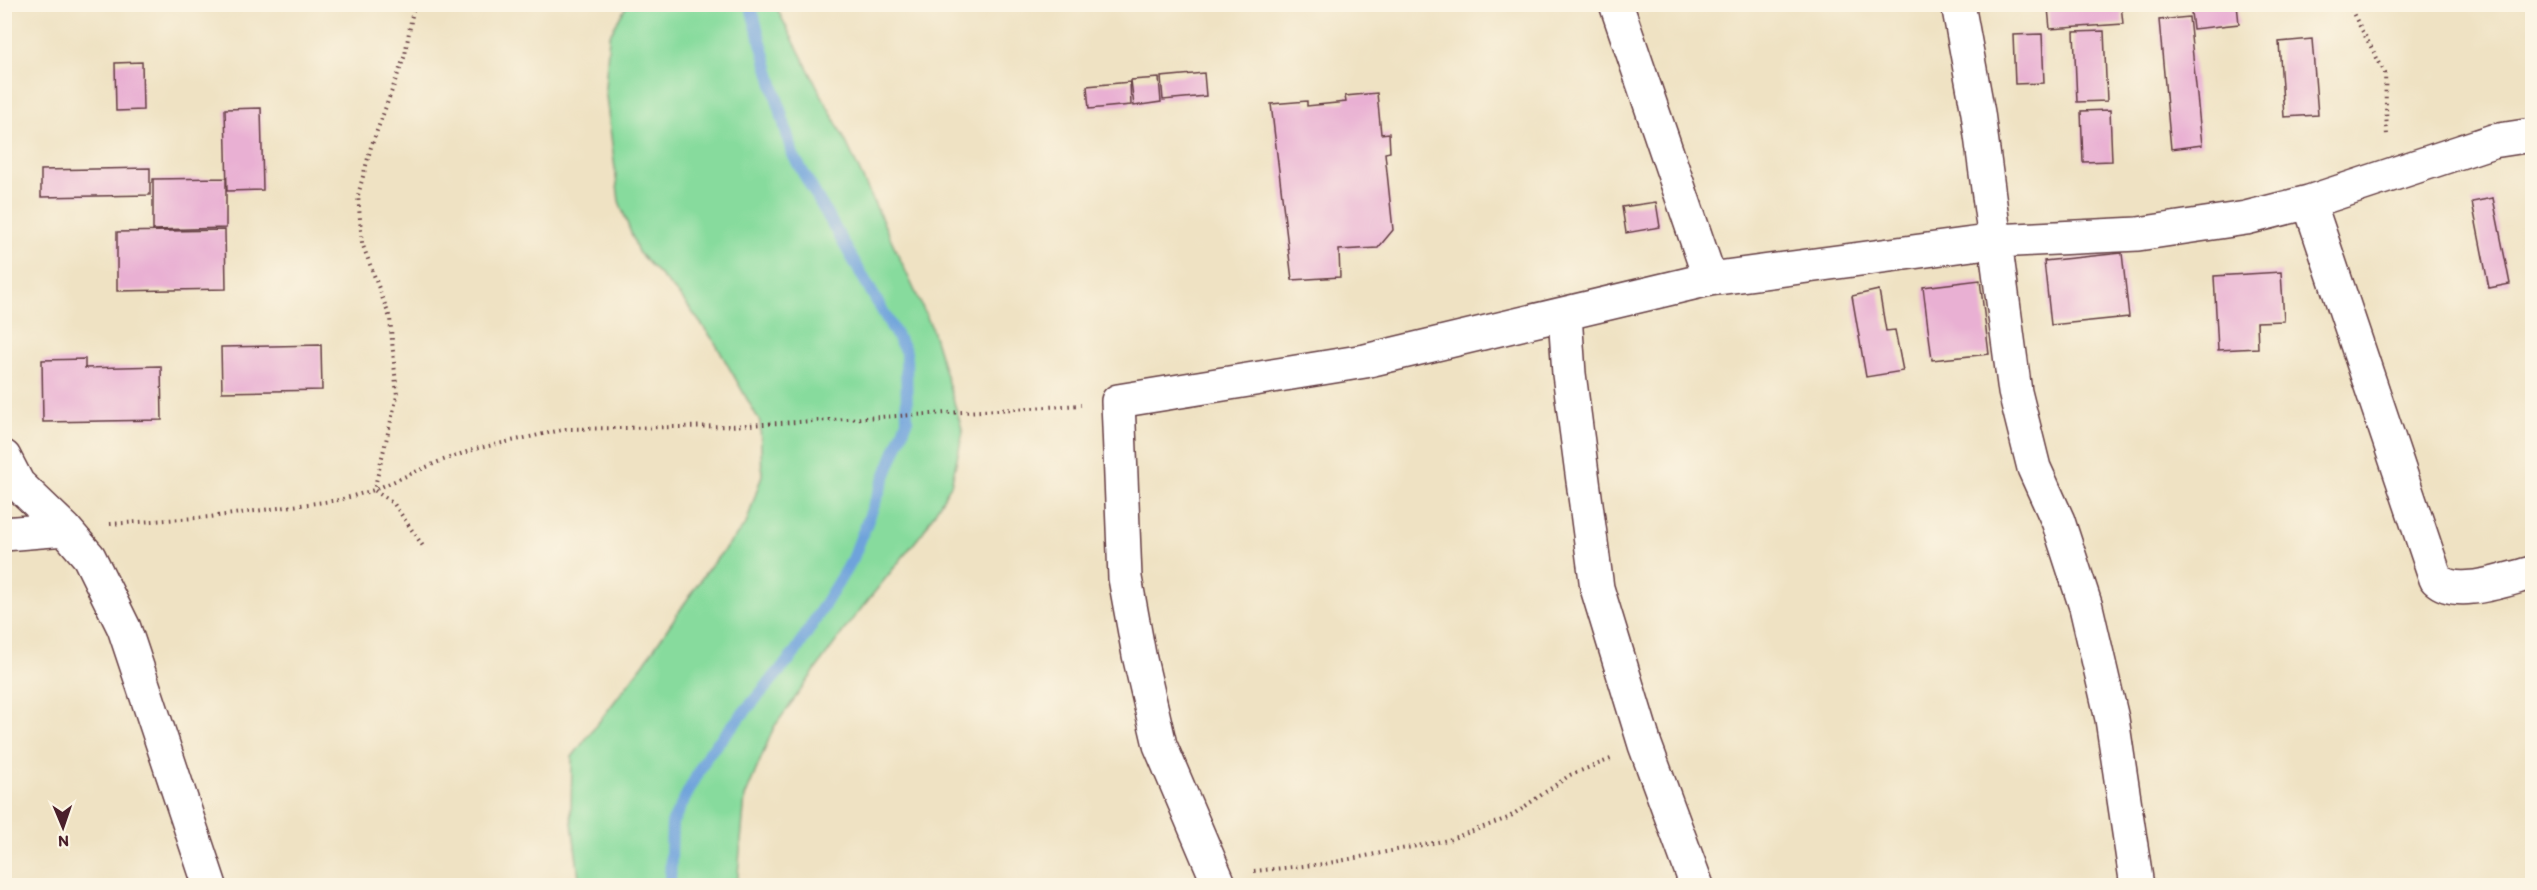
<svg xmlns="http://www.w3.org/2000/svg" width="2537" height="890" font-family="Itim,sans-serif">
<style>
.green{fill:#87db9d;stroke:#687d64;stroke-width:1.5}
.lines{fill:none;stroke-linecap:round;stroke-linejoin:round}
.stream{stroke:#6ea3db;stroke-width:12}
.building{fill:#e9b0d3}
.street-casing{stroke:#633c42;stroke-width:36}
.path{stroke:#633c42;stroke-width:4;stroke-dasharray:1.5 4.5;stroke-linecap:butt}
.street{stroke:#fff;stroke-width:33}
</style>
<rect width="100%" height="100%" fill="#fcf5e5"/>
<filter id="ink" filterUnits="userSpaceOnUse"><feTurbulence type="fractalNoise" baseFrequency=".0167" numOctaves="2"/><feDisplacementMap in="SourceGraphic" scale="12" xChannelSelector="R" yChannelSelector="G"/><feConvolveMatrix kernelMatrix="1 2 1 2 8 2 1 2 1" color-interpolation-filters="sRGB"/></filter>
<filter id="wash" filterUnits="userSpaceOnUse"><feTurbulence type="fractalNoise" baseFrequency=".008" numOctaves="4" result="noise"/><feDisplacementMap in="SourceGraphic" scale="24" xChannelSelector="R" yChannelSelector="G"/><feGaussianBlur stdDeviation="1.35" result="paint"/><feColorMatrix in="noise" values="0 0 0 0 0 0 0 0 0 0 0 0 0 0 0 0 0 1.4 0 .05"/><feComposite in="paint" operator="in"/></filter>
<g filter="url(#wash)">
<rect width="100%" height="100%" fill="#efe2c3"/>
<path class="green" d="M627 5H775L847 144 931 326 963 432 951 485 923 532 848 625 774 727 745 797 737 885H580L571 815 572 757 644 663 708 569 746 524 762 475 760 422 714 341 681 297 638 252 619 201 605 88 609 36Z"/>
<g class="lines">
<path class="stream" d="M670 886 672 823 708 754 794 654 853 558 907 421 906 352 793 155 750 4"/>
</g>
<g id="blocks">
<path class="building" d="M2089 4H2121L2123 24 2050 29 2048 8Z
M2190 4H2237L2239 24 2193 29Z
M2189 17 2202 145 2171 149 2159 20Z
M2104 31 2107 101 2077 102 2074 32Z
M2042 34 2044 83 2015 84 2013 35Z
M2312 39 2318 115 2284 117 2279 42Z
M142 62 143 110 116 111 115 63Z
M1204 73 1206 96 1163 100 1161 77Z
M1159 78 1161 102 1134 106 1131 80Z
M1130 82 1131 105 1089 109 1087 86Z
M1377 93 1381 134 1389 133 1390 152 1385 153 1393 230 1378 248 1339 250 1340 277 1292 280 1271 104 1307 101V106L1346 102 1345 96Z
M261 108 263 190 227 191 225 109Z
M2110 110 2112 161 2083 162 2081 111Z
M150 168V195L41 197V170Z
M226 178V228L153 230V179Z
M2493 198 2510 284 2489 288 2472 202Z
M1656 202 1660 227 1626 233 1622 207Z
M225 230 226 289 117 291V232Z
M2122 253 2129 317 2051 325 2044 261Z
M2281 272 2284 321 2257 322 2258 348 2218 350 2214 276Z
M1980 280 1989 354 1932 360 1923 287Z
M1879 290 1886 331 1895 330 1903 371 1866 377 1852 296Z
M321 345 322 390 222 392 221 347Z
M85 359V368L161 366 162 420 43 422 42 360Z"/>
</g>
</g>
<g filter="url(#ink)">
<use href="#blocks" fill-opacity="0" stroke="#633c42" stroke-width="1.5"/>
<g class="lines">
<g class="street-casing">
<path id="street" d="M1616 4 1710 279
M1958 4 1978 113 2015 392 2034 468 2058 521 2086 607 2112 719 2137 886
M2309 202 2436 579C2457 599 2506 579 2532 573
M1565 315 1569 374 1597 588 1645 745 1697 886
M4 457 18 484 65 529 89 557 124 628 210 886
M4 534 65 529
M1220 886 1160 745 1139 655 1125 578 1118 401 1365 361 1710 279 1995 241 2138 234 2246 218 2309 202 2493 141 2532 135"/>
</g>
<path class="path" d="M414 4 405 55 371 147 358 195 362 243 390 318 397 396 374 490 394 504 425 549
M2348 4 2385 73 2387 138
M110 524 210 517 339 500 374 490 438 462 475 449 566 429 730 426 1081 405
M1254 871 1324 864 1448 840 1508 818 1570 775 1611 759"/>
<use href="#street" class="street"/>
</g>
</g>
<rect width="2537" height="890" fill="none" stroke="#fcf5e5" stroke-width="24"/>
<g transform="translate(63 827) rotate(178)" stroke="#fcf5e5" stroke-width="4.5" paint-order="stroke">
<path d="M0-4.5L10 22L0 15L-10 22Z" fill="#4a1f2b"/>
<text y="-9" font-size="16" font-weight="bold" text-anchor="middle" fill="#4a1f2b">N</text>
</g>
</svg>
